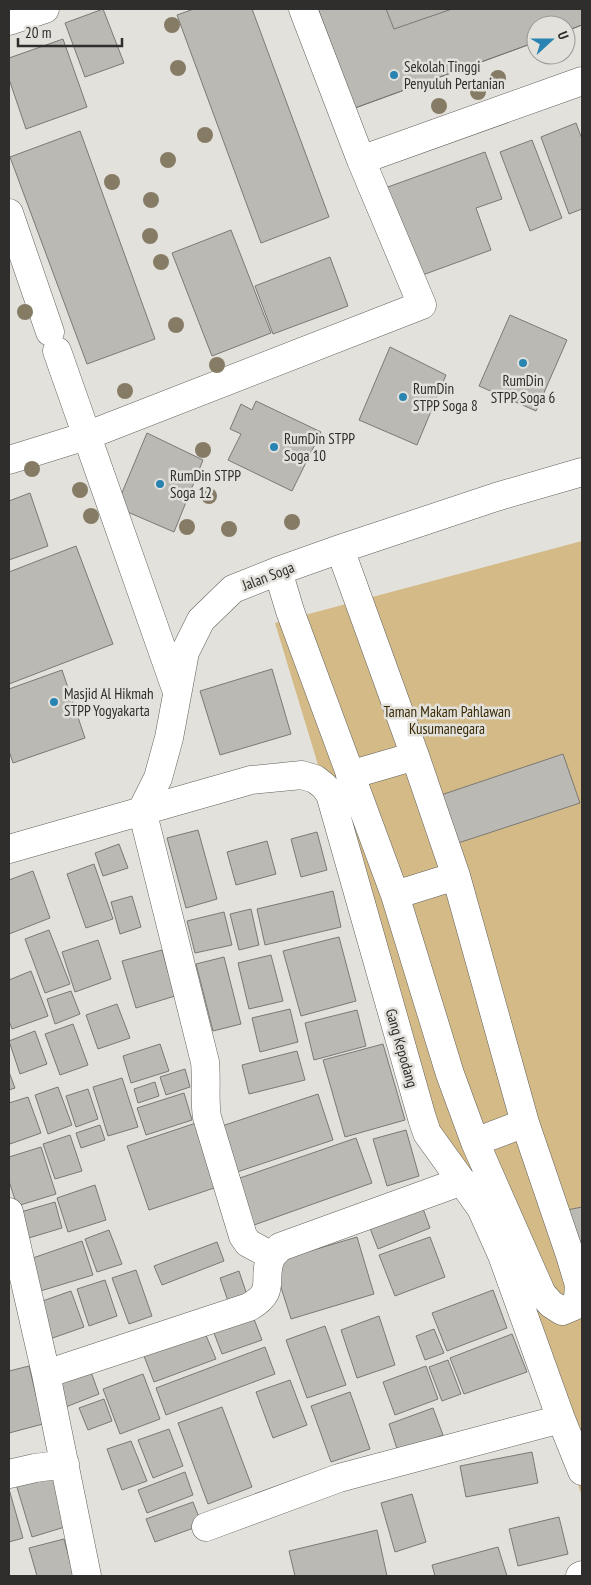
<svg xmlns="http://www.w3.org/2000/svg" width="591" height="1585" font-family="'PT Sans Narrow',sans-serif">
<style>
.green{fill:#d3ba87}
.building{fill:#bbb9b4;stroke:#7b7975}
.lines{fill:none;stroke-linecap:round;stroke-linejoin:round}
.minor-casing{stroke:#63615c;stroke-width:29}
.minor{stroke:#fff;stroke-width:28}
.tree{fill:#867c65}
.poi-dot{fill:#2984b2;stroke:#e3e1dc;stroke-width:2}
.labels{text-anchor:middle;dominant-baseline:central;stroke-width:5;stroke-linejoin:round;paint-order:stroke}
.poi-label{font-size:15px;fill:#2f2e2c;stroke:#e3e1dc;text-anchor:start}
.street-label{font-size:15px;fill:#2f2e2c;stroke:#e3e1dc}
.park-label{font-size:15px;fill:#392a04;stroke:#e3e1dc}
</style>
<rect width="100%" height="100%" fill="#e3e1dc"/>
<path class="green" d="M582 541V1497L491 1207 431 1137 275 623Z"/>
<path class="building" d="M103 9 124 63 85 77 65 23Z
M194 9H252L329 217 261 243 177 15Z
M318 9H386L394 29 452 9H582V25L566 31V25H536V42L355 108Z
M318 9H582V25L566 31V25H536V42L355 108Z
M63 39 87 107 26 129 9 79V58Z
M576 123 582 139V209L569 214 541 137Z
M80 131 155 339 87 364 10 157Z
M532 140 562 218 530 231 500 152Z
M485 152 502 199 476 208 491 250 417 277 385 188Z
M231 230 271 333 212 356 172 253Z
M330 257 348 306 273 334 255 286Z
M510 315 567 340 536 411 479 386Z
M390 347 446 375 417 445 359 420Z
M256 401 321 432 292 491 228 460 241 434 230 429 241 404 252 410Z
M147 433 203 460 174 532 116 507Z
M30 493 48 546 9 560V501Z
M76 546 113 644 9 684V572Z
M272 669 291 734 220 755 200 691Z
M62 670 85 738 13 763 9 751V689Z
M563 754 580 803 452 845 435 797Z
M198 830 217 899 186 908 167 838Z
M317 832 327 870 301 877 291 839Z
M267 841 276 874 236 885 227 852Z
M119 844 128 868 103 876 95 853Z
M94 864 113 919 86 928 67 874Z
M33 871 50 918 9 934V880Z
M333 891 341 927 265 945 257 909Z
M132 896 141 927 120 934 111 902Z
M251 909 259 945 239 950 230 914Z
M224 912 232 945 195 953 187 921Z
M49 930 70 984 45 993 25 939Z
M339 937 356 1001 301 1016 283 951Z
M98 940 111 979 75 992 62 952Z
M162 950 175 996 136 1008 122 961Z
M271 955 283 1001 249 1009 238 963Z
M224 957 241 1024 213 1031 196 964Z
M31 971 48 1016 12 1029 9 1021V980Z
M71 991 80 1014 55 1024 47 999Z
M117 1004 130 1038 98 1049 86 1015Z
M290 1009 298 1042 260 1052 252 1018Z
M357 1010 366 1046 314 1060 305 1023Z
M73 1024 88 1065 60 1075 45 1034Z
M35 1031 47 1064 20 1074 9 1041Z
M160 1044 169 1071 131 1083 123 1056Z
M383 1044 405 1120 345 1137 323 1060Z
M297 1051 305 1080 249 1094 242 1065Z
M185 1069 190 1087 166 1095 160 1077Z
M9 1072 15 1088 9 1090Z
M122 1078 138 1127 108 1136 93 1087Z
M155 1082 159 1096 138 1103 134 1089Z
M58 1087 72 1125 48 1134 35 1095Z
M88 1089 98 1119 76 1127 66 1096Z
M184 1093 192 1120 146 1135 137 1108Z
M318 1094 333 1140 234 1173 219 1127Z
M28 1097 41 1133 10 1144 9 1139V1103Z
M199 1122 220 1186 149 1210 127 1146Z
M100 1125 105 1140 81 1148 76 1133Z
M406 1130 419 1176 387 1186 373 1139Z
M70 1135 82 1171 55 1179 43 1144Z
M356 1138 372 1183 254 1225 237 1179Z
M41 1147 56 1194 17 1206 9 1181V1157Z
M95 1185 106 1220 68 1232 57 1198Z
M55 1202 62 1228 22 1240 14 1214Z
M421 1203 430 1228 378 1249 368 1223Z
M582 1207V1264L567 1210Z
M109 1230 122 1264 97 1272 85 1239Z
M357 1237 374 1294 291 1319 273 1262Z
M430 1237 445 1277 395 1296 379 1255Z
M82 1241 93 1275 37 1292 27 1260Z
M217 1242 224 1261 162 1285 154 1266Z
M136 1270 152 1316 129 1324 112 1278Z
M239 1271 248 1298 229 1304 220 1278Z
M105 1280 117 1316 89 1326 77 1289Z
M493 1290 507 1328 447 1351 432 1313Z
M71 1291 84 1327 47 1340 34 1304Z
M379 1316 395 1365 357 1378 341 1330Z
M254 1319 262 1340 222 1354 214 1333Z
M325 1326 346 1385 307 1398 286 1340Z
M434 1329 444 1353 425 1360 416 1336Z
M205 1333 216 1359 154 1382 144 1356Z
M512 1334 527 1372 464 1394 450 1358Z
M265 1347 275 1374 166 1415 156 1388Z
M448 1360 461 1394 442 1401 429 1367Z
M29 1366 43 1424 9 1433V1371Z
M426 1366 438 1399 395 1415 383 1382Z
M91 1372 99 1394 63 1408 54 1385Z
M143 1374 160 1419 120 1434 103 1389Z
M290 1380 307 1425 273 1438 256 1392Z
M350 1392 370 1449 331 1462 311 1406Z
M104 1399 112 1421 88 1430 79 1408Z
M222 1407 252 1487 208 1504 178 1423Z
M433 1408 443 1435 398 1452 389 1424Z
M169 1429 183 1466 153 1478 138 1440Z
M131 1441 147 1481 122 1490 107 1449Z
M532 1452 538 1483 466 1497 460 1466Z
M185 1472 193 1495 147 1513 138 1490Z
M51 1473 68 1526 32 1537 16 1484Z
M9 1489 23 1538 9 1542Z
M412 1494 426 1542 395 1552 381 1503Z
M193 1502 202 1525 155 1542 146 1519Z
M559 1517 568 1554 518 1566 509 1529Z
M377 1530 387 1576H295L289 1551Z
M64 1539 74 1576H37L29 1548Z
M498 1547 507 1576H435L432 1565Z"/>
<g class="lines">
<g class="minor-casing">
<path id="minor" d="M9 21 45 9
M361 160 582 81
M9 213 50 332
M57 351 177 692
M9 460 86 436 422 305 361 160 303 9
M278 571 290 611 395 895 450 1074 475 1142 542 1294 551 1304 562 1311 574 1306 578 1298 579 1285 570 1255 525 1123 456 876 415 756 340 549
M350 775 415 756
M142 810 158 778 169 738 185 652 201 620 233 589 278 571 340 549 496 497 582 472
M142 810 205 1062C207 1081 204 1099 207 1117L243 1236 248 1243 272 1256
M9 849 251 780 302 775 315 779 324 786 330 794 422 1118 427 1133 481 1208 502 1255 561 1419 582 1471
M395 895 456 876
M475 1142 525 1123
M9 1212 46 1374 87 1576
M46 1374 249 1307C279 1290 260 1278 272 1256 274 1253 278 1250 280 1247L462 1181
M9 1474 35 1468 65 1464
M206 1527 339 1478 561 1419
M580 1576 582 1575"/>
</g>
<use href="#minor" class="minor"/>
</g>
<g class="tree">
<circle cx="172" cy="25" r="8"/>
<circle cx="178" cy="68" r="8"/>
<circle cx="498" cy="78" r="8"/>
<circle cx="478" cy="92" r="8"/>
<circle cx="439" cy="106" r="8"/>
<circle cx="205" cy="135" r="8"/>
<circle cx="168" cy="160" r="8"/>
<circle cx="112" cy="182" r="8"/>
<circle cx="151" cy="200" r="8"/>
<circle cx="150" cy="236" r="8"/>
<circle cx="161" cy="262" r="8"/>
<circle cx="25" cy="312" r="8"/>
<circle cx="176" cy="325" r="8"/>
<circle cx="217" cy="365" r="8"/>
<circle cx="125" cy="391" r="8"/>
<circle cx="203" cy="450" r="8"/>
<circle cx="32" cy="469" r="8"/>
<circle cx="80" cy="490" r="8"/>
<circle cx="209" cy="496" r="8"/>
<circle cx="91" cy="516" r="8"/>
<circle cx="292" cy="522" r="8"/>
<circle cx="187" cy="527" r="8"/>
<circle cx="229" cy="529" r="8"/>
</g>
<g class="poi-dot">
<circle cx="394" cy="75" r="5"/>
<circle cx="523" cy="363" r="5"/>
<circle cx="403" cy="397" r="5"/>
<circle cx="274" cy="447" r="5"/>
<circle cx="160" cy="484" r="5"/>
<circle cx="54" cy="702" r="5"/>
</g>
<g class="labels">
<g class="poi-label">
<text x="404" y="66">Sekolah Tinggi<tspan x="404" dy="17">Penyuluh Pertanian</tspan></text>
<text x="523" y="380" text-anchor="middle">RumDin<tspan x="523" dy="17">STPP Soga 6</tspan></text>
<text x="413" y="388">RumDin<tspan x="413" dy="17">STPP Soga 8</tspan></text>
<text x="284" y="438">RumDin STPP<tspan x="284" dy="17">Soga 10</tspan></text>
<text x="170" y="475">RumDin STPP<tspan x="170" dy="17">Soga 12</tspan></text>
<text x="64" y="693">Masjid Al Hikmah<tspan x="64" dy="17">STPP Yogyakarta</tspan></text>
</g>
<g class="street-label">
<text transform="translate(268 576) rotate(-21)">Jalan Soga</text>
<text transform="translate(402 1048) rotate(74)">Gang Kepodang</text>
</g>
<g class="park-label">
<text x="447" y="711">Taman Makam Pahlawan<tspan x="447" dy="17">Kusumanegara</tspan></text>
</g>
</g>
<rect width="591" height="1585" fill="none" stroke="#2f2e2c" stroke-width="20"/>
<g transform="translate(551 40) rotate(69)"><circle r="24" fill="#e3e1dc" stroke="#9b9996"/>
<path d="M0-4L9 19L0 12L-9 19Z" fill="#2984b2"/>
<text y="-8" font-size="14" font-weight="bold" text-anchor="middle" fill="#2f2e2c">U</text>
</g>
<path d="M18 38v8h104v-8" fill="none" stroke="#2f2e2c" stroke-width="2.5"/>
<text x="25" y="38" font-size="15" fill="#2f2e2c" stroke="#e3e1dc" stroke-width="4" paint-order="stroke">20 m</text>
</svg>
